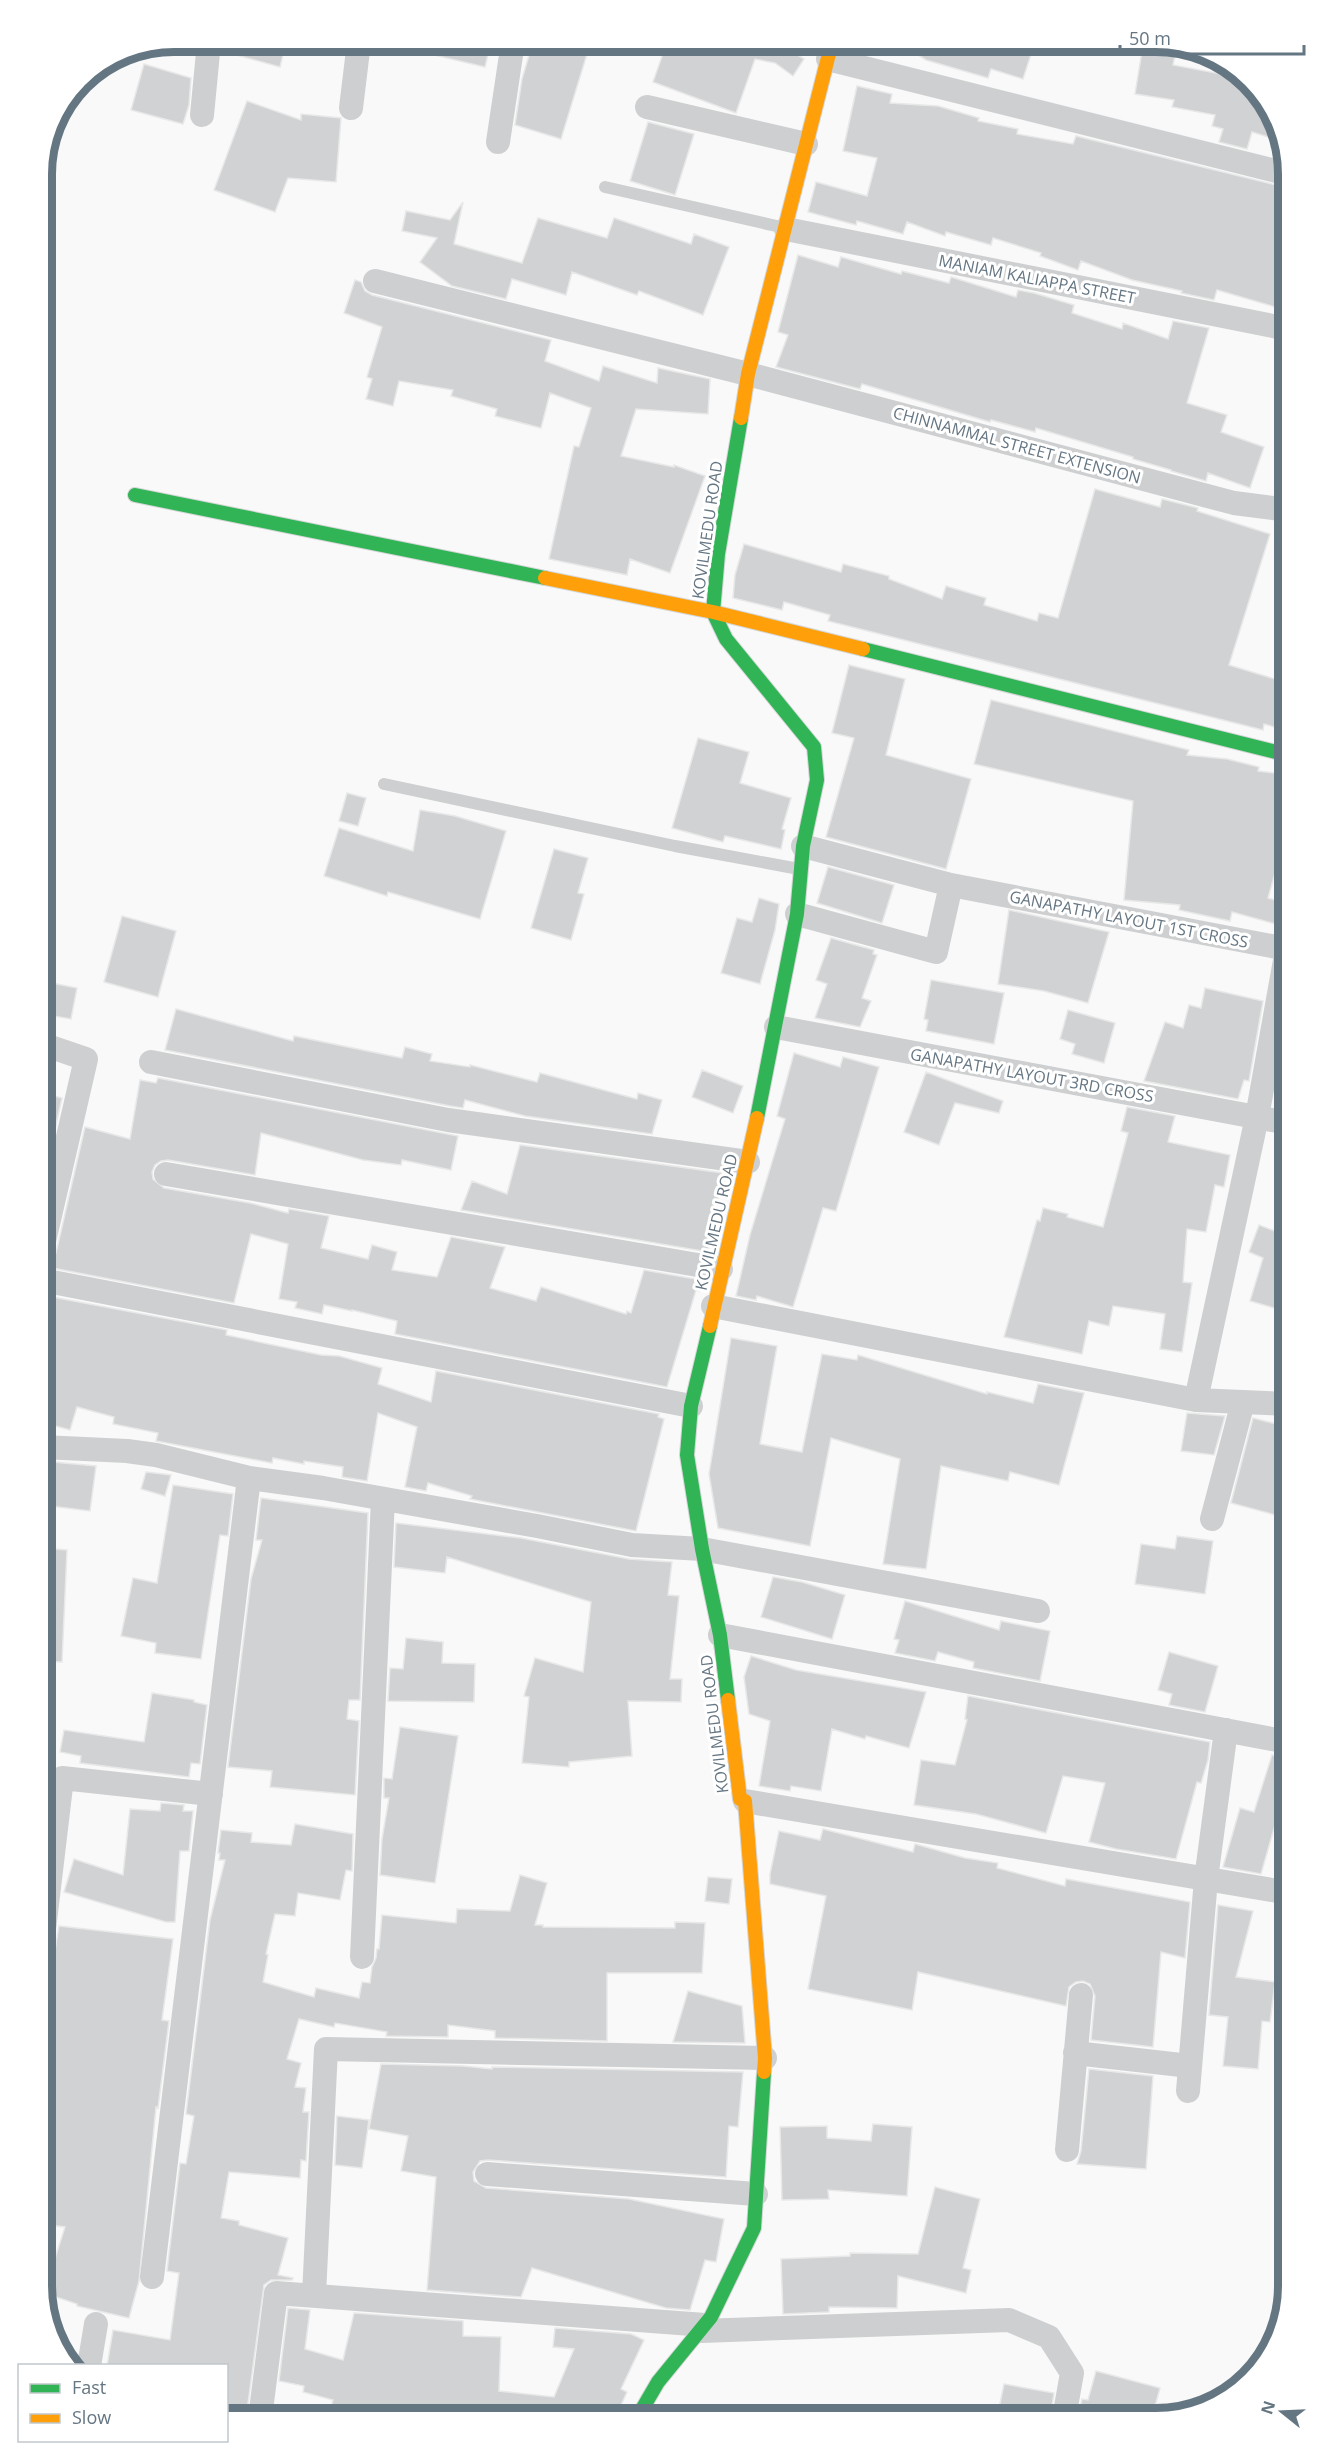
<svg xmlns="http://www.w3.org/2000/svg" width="1330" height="2460" font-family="'Open Sans',sans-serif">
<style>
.building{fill:#d0d2d3;stroke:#e8e8e8;stroke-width:1.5}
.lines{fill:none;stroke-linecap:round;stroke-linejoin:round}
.fast-casing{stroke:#d5d6d7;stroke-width:16}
.slow-casing{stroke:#d5d6d7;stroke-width:16}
.lane{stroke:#cecfd0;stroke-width:12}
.street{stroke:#cecfd0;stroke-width:24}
.fast{stroke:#30b455;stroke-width:14}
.slow{stroke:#ff9f0a;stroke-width:14}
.labels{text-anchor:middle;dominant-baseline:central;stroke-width:6;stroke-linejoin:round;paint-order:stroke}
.street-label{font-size:16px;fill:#657683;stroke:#fff}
.rim{fill:none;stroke:#657683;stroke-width:8}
</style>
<rect width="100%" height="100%" fill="#f9f9f9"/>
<path class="building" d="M223 42H286L280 67 222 51Z
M414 42H491L485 67 413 50Z
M533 42H586L582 53 587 54 561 139 515 125 522 79Z
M667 42H676L698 51 701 42H778L804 59 793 76 775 63 755 59 736 113 653 82Z
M898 42H1035L1023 79 991 69 988 78 926 60Z
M1142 51 1175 56 1173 65 1226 75 1229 67 1236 69 1278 124 1281 141 1252 132 1247 149 1219 142 1223 129 1212 126 1215 115 1172 107 1174 100 1135 94Z
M144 64 191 78 189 105 183 124 131 110Z
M857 86 892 94 890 103 938 106 979 118 978 121 1018 129 1017 134 1073 144 1076 136 1288 188V289L1282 309 1217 290 1214 300 1181 293 1182 291 1132 280 1081 261 1078 270 1040 256 1041 253 993 238 991 245 946 232 945 236 907 222 903 234 857 221 856 225 808 212 816 182 867 196 877 158 843 151Z
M247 101 301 120V114L341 118 336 182 288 178 275 212 214 190Z
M648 122 694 134 675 195 630 181Z
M463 202 454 244 522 263 538 218 607 238 614 218 691 244 694 234 729 247 703 315 639 291 637 295 572 272 566 295 512 279 506 299 452 286 420 262 437 238 402 231 406 211 450 220Z
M798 255 838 267 841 257 901 274 902 271 949 283 951 277 1016 297 1018 290 1034 293 1074 305 1072 313 1122 329 1123 323 1168 339 1173 321 1209 328 1187 403 1227 415 1221 432 1264 447 1250 488 1208 473 1206 481 1171 471V470L1133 459V457L1036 428 1035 432 991 420 990 422 862 384 860 389 776 367 788 335 778 332Z
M355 280 361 282 365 291 372 295 551 340 545 361 599 381 603 366 657 383 658 368 710 379 708 414 636 409 621 456 674 467V465L705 476 670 573 630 559 627 575 549 559 574 446 579 447 591 408 550 393 541 428 495 416 497 409 451 396 453 390 399 381 393 406 366 399 372 379 367 377 382 327 344 313Z
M1095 489 1160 507 1162 499 1198 508 1197 511 1270 534 1229 665 1288 683V731L1264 724 1263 730 828 621 830 615 784 602 782 610 733 598 735 575 744 544 841 572 843 564 889 576V579L942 599 946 586 986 598 984 605 1037 621 1039 613 1058 618Z
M849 665 905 679 886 755 971 779 946 869 826 837 854 738 832 733Z
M991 700 1189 750 1187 755 1227 759 1259 767 1258 771 1288 775 1286 834 1268 898 1282 902 1276 924 1232 912 1230 921 1179 910 1180 905 1124 900 1133 801 974 764Z
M698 738 749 752 740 783 791 798 782 829 785 830 781 849 725 836 723 842 672 828Z
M347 793 366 798 358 826 339 821Z
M420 810 455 816 506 831 480 919 388 892 387 896 324 876 339 828 413 851Z
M554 849 588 858 578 893 584 894 571 940 531 928Z
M828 867 894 885 882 923 817 903Z
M759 898 779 904 775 930 760 984 721 973 737 918 752 922Z
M1009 910 1109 932 1088 1003 1044 991 998 984Z
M122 916 176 931 158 997 104 982Z
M831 938 874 950 873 954 877 955 862 998 871 1001 860 1027 815 1018 827 984 816 980Z
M931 980 1004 993 994 1044 926 1031 928 1020 924 1019Z
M42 981 77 988 71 1019 42 1014Z
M1205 988 1263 1001 1249 1081 1244 1080 1238 1099 1144 1081 1165 1022 1183 1028 1189 1005 1201 1008Z
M176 1009 293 1041 294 1036 402 1058 405 1047 432 1054 430 1061 470 1067V1065L537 1082 540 1073 637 1099 638 1093 662 1100 652 1134 525 1116 465 1100 463 1108 450 1106 165 1050Z
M1068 1010 1115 1023 1104 1063 1072 1054 1075 1044 1060 1039Z
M1288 1024V1090L1277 1087Z
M794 1053 840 1067 843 1057 879 1067 836 1211 823 1208 793 1307 757 1296 756 1300 736 1296 750 1235 785 1119 777 1116Z
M702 1070 743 1086 733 1113 692 1097Z
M926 1072 1003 1101 999 1113 955 1103 939 1145 904 1132Z
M158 1078 458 1136 451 1170 402 1160 401 1165 363 1160 261 1133 255 1175 168 1160 161 1161 155 1165 152 1172 153 1179 164 1188 250 1203 288 1213 289 1209 329 1216 321 1248 368 1259 372 1245 397 1252 392 1270 437 1277 451 1237 505 1247 490 1288 536 1301 541 1287 626 1314 627 1311 631 1313 644 1270 701 1280 699 1291 696 1290 667 1387 395 1334 397 1321 352 1310V1311L324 1305 322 1314 295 1308 297 1302 279 1299 288 1244 251 1234 234 1303 42 1266V1264L52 1260 56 1253 85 1127 130 1139 140 1080 156 1083Z
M42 1093 62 1098 42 1186Z
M1127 1107 1175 1116 1168 1142 1230 1155 1224 1187 1215 1185 1206 1232 1187 1229 1183 1282 1192 1283 1182 1352 1160 1349 1165 1314 1113 1306 1109 1326 1089 1321 1082 1354 1004 1337 1037 1220 1040 1221 1043 1208 1068 1214 1067 1217 1103 1227 1128 1133 1121 1131Z
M520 1145 723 1173 708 1252 461 1210 472 1181 507 1194Z
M1259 1225 1288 1236V1312L1250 1301 1263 1258 1249 1252Z
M42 1295 227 1330 226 1335 321 1355 339 1356 382 1368 378 1384 431 1402 436 1371 659 1414 658 1417 664 1419 636 1531 470 1499 472 1496 428 1483 426 1491 405 1487 417 1427 378 1413 367 1481 342 1477 343 1467 304 1461V1464L273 1458 272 1463 156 1441 158 1433 113 1424 114 1417 77 1407 70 1430 45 1423 55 1384 42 1381Z
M731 1338 777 1346 760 1444 802 1452 822 1354 857 1360 858 1355 987 1394V1392L1033 1403 1038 1384 1084 1393 1059 1485 1010 1472 1008 1481 941 1466 926 1569 883 1564 900 1459 831 1438 810 1546 718 1528 709 1474Z
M1187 1413 1225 1416 1214 1455 1181 1451Z
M1253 1418 1288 1427V1467L1284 1484 1288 1486V1497L1283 1517 1231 1503Z
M42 1461 96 1466 90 1511 42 1505Z
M146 1472 171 1475 165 1496 141 1489Z
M173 1485 233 1494 228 1536 220 1535 201 1659 155 1653 156 1643 121 1636 133 1578 157 1583Z
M261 1498 368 1513 360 1700H349L347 1719 359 1721 355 1795 270 1787 272 1771 228 1767 251 1579 262 1540H256Z
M396 1523 521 1538 629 1559 672 1562 668 1595 679 1596 670 1679H682L681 1702 628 1701 632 1756 569 1762V1767L522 1763 529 1697 524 1696 535 1658 583 1672 591 1602 447 1557 445 1573 394 1567Z
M1177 1536 1213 1541 1205 1594 1135 1584 1141 1544 1175 1549Z
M42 1548 67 1550 62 1662 42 1661Z
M773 1577 802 1582 845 1595 832 1639 761 1617Z
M905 1601 999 1630 1001 1621 1050 1631 1040 1681 973 1668 974 1662 938 1652 935 1661 895 1653 899 1640 894 1639Z
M406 1638 443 1642 442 1663 475 1664 474 1702 388 1701 390 1668 403 1669Z
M1169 1652 1218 1666 1205 1712 1169 1705 1172 1694 1158 1690Z
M751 1656 796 1670 926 1692 909 1748 866 1736 865 1739 832 1729 821 1791 791 1786 790 1791 759 1786 770 1721 749 1714 744 1677Z
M152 1693 194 1700V1702L207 1705 200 1764 191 1763 189 1777 80 1763 81 1756 60 1752 64 1730 144 1742Z
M968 1696 1210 1742 1208 1760 1201 1783 1197 1782 1176 1859 1116 1849 1089 1842 1105 1783 1063 1776 1046 1833 976 1814 914 1805 921 1760 955 1765 967 1720 965 1719Z
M400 1727 458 1736 435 1883 380 1875 382 1839 389 1798H384V1778L392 1779Z
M1272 1755 1288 1760V1813L1279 1811 1261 1874 1223 1867 1240 1808 1254 1812Z
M161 1803 184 1805 183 1811H193L189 1851H180L175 1922H166L64 1892 74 1859 123 1875 130 1809 160 1811Z
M295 1824 353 1834 352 1871 346 1870 340 1900 298 1893 295 1916 275 1914 266 1954 268 1955 263 1982 314 1997 316 1988 359 1998 362 1982 370 1983 372 1967 376 1958 377 1949H379L382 1915 456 1923 457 1909 510 1911 520 1875 547 1883 535 1925H543V1927L675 1928V1922L705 1923 702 1973H607V2041L495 2038V2031L448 2025V2037L386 2036 387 2032 335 2023 334 2027 299 2019 287 2059 301 2063 295 2087 306 2088 303 2112H309L306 2161 301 2160 300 2178 229 2172 221 2218 239 2221V2225L288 2238 278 2275 293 2278 292 2280H271L264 2285 246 2418H226V2366H107L113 2330 170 2340 179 2273 167 2271 180 2163 186 2164 194 2116 186 2114 210 1920 225 1860H219L220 1853H218L221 1830 252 1833 251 1842 291 1845Z
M823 1829 913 1852 915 1844 965 1858 998 1863 997 1868 1065 1886 1066 1879 1190 1902 1185 1958 1161 1952 1153 2047 1091 2040 1095 1996 1090 1984 1083 1981 1076 1982 1069 1987 1066 2006 918 1972 912 2010 808 1989 826 1896 770 1884V1874L779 1831 820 1840Z
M708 1877 732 1879 729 1904 705 1901Z
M1218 1905 1253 1911 1236 1977 1275 1982 1270 2022 1262 2021 1258 2069 1223 2066 1228 2017 1209 2015Z
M59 1926 173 1939 162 2020 169 2021 158 2108 156 2107 139 2281 129 2318 77 2306V2304L44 2293 65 2227 42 2224 45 2205H42V2106L54 2041 42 2038V2031Z
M688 1991 742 2006 745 2043 673 2042Z
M381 2064 463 2066 492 2069V2067L743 2072 738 2127 729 2126 726 2177 488 2160 480 2161 473 2172 474 2181 486 2188 629 2199 724 2219 716 2262 705 2260 690 2310 666 2308 532 2268 521 2297 427 2290 436 2177 401 2171 408 2136 369 2129Z
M1089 2069 1153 2076 1146 2169 1077 2164 1081 2151Z
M337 2116 369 2120 362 2168 335 2165Z
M873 2124 912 2127 907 2196 828 2190 829 2199 782 2200 780 2127 827 2126V2138L871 2141Z
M935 2187 980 2199 963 2268 971 2270 966 2293 898 2276 897 2308 829 2307V2312L783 2314 781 2259 850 2256V2253L918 2254Z
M288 2308 310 2310 305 2349 343 2360 354 2313 463 2321V2336L501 2337 499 2391 554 2397 574 2349 553 2347 555 2328 631 2334 644 2340 621 2389 627 2392 615 2418H328L333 2400 303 2392 304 2386 279 2381Z
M1096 2371 1160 2388 1152 2418H1078L1082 2399 1088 2400Z
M1004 2384 1054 2393 1050 2418H997Z"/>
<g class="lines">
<g class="fast-casing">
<path id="fast" d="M741 418 718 554 713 612 726 639 814 747 817 780 803 846 797 914 757 1118
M135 495 545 578
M863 649 1288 755
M710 1326 691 1406 687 1455 702 1549 720 1635 728 1700
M637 2418 658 2382 711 2317 754 2228 764 2072"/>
</g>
<g class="slow-casing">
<path id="slow" d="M741 418 748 374 832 42
M545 578 713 612 863 649
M710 1326 757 1118
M728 1700 740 1799 745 1801 765 2058 764 2072"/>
</g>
<path class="lane" d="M605 187 785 228
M384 784 675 846 799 869"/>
<path class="street" d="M828 59 1288 174
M647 107 806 144
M351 108 359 42
M202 115 209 42
M498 142 513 42
M786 229 1288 329
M375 281 748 374 1234 503 1288 510
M803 846 951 885 1287 949 1257 1117 1196 1400
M797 914 936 952 951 885
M776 1027 1288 1123
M151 1062 448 1120 748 1162
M166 1174 721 1269
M42 1250 86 1059 42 1044
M42 1280 691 1406
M713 1306 1196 1400 1288 1404
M42 1447 127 1451 156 1455 249 1478 323 1488 537 1526 632 1545 702 1549 1038 1611
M1212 1519 1243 1402
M720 1635 1288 1742
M745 1801 1278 1891 1288 1899
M42 1946 62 1778 211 1794
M362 1957 383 1499
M1075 2053 1190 2066
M1188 2091 1206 1879 1226 1730
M1067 2150 1081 1995
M487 2174 756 2194
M152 2277 249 1478
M314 2295 326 2049 765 2058
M701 2331 1009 2320 1049 2337 1072 2373 1064 2418
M89 2366 96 2324
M260 2418 276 2293 705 2325"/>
<use href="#fast" class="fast"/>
<use href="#slow" class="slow"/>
</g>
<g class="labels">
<g class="street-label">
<text transform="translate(1037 279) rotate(11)">MANIAM KALIAPPA STREET</text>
<text transform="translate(1017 445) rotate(15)">CHINNAMMAL STREET EXTENSION</text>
<text transform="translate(707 530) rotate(-82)">KOVILMEDU ROAD</text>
<text transform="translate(1129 919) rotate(11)">GANAPATHY LAYOUT 1ST CROSS</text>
<text transform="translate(1032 1075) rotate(10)">GANAPATHY LAYOUT 3RD CROSS</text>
<text transform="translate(716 1222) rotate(-77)">KOVILMEDU ROAD</text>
<text transform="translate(714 1724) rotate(-97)">KOVILMEDU ROAD</text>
</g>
</g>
<path d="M0 0H1330V2460H0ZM174 52H1156A122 122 0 0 1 1278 174V2286A122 122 0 0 1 1156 2408H174A122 122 0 0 1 52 2286V174A122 122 0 0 1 174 52Z" fill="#fff" fill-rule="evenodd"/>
<path class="rim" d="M174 52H1156A122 122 0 0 1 1278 174V2286A122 122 0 0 1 1156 2408H174A122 122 0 0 1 52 2286V174A122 122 0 0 1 174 52Z"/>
<rect x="18" y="2364" width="210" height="78" fill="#ffffff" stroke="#c1c8cd" stroke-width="1.5"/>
<rect x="30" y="2384" width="30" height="9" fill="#30b455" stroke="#c1c8cd" stroke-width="1.5"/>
<text x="72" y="2394" font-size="18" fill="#657683">Fast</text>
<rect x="30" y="2414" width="30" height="9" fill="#ff9f0a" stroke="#c1c8cd" stroke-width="1.5"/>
<text x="72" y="2424" font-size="18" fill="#657683">Slow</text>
<g transform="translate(1282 2412) rotate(288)" stroke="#ffffff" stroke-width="4.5" paint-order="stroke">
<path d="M0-4.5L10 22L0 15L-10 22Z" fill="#657683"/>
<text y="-9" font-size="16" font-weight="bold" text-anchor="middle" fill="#657683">N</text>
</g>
<path d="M1120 45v9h184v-9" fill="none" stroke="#657683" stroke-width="3"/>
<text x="1129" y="45" font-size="18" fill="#657683" stroke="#ffffff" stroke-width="4.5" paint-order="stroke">50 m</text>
</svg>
